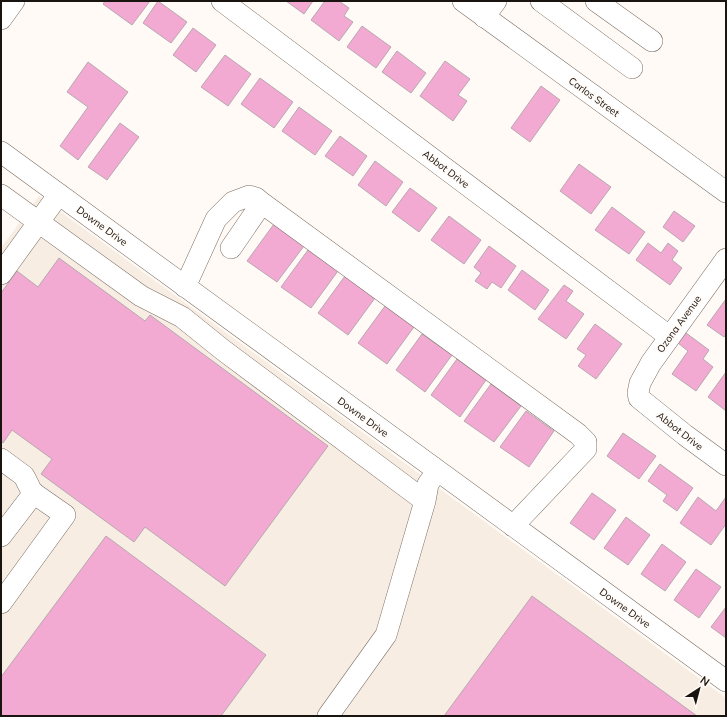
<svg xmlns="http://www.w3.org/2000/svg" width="727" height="717" font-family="Mulish,sans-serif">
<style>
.built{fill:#f7ede2}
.building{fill:#f2a9d2;stroke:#b8a8b0}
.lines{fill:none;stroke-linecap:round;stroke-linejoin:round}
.minor-casing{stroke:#7b6f65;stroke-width:22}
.minor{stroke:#fff;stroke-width:21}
.labels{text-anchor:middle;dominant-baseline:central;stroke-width:3;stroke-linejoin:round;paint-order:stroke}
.street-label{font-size:10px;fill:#191410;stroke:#fffaf5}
</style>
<rect width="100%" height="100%" fill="#fffaf5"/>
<path class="built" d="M39 196 726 698V716H1V248Z"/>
<path class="building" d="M105 1H150L132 25 103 4Z
M158 1 187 22 171 43 143 23Z
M286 1H313L304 14Z
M325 1H339L349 8 344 16 353 22 339 41 311 20Z
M362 26 391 47 376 68 347 47Z
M193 28 216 45 196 72 173 55Z
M397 51 426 73 411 93 382 72Z
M225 55 251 74 228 106 201 87Z
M445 61 470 79 458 95 467 101 453 121 420 96Z
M88 62 128 92 78 160 60 146 88 107 67 92Z
M260 78 293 102 274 128 241 104Z
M541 86 560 100 530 142 511 128Z
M299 107 332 131 315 155 282 131Z
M120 123 139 137 107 180 88 167Z
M340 136 367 156 353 176 325 156Z
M375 161 403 182 386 206 358 185Z
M579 164 611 187 591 214 560 191Z
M410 188 437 208 419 232 392 212Z
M612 207 645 232 629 254 595 230Z
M674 211 695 226 683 242 663 227Z
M449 216 481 240 464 264 431 240Z
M274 224 304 246 277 282 247 261Z
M648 243 661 253 668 243 678 251 672 260 682 268 670 285 636 260Z
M489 246 516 266 501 288 492 282 487 289 475 281 481 273 474 267Z
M308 250 338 271 311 308 281 287Z
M59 258 145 321 150 315 328 446 225 586 145 527 134 542 41 474 52 459 12 430 3 443 1 441V293L17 271 38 287Z
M522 270 549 290 535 310 508 290Z
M345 276 375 298 348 335 318 313Z
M564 285 573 291 566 301 584 314 566 339 538 319Z
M726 299V334L724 337 707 325Z
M385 306 414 327 387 364 358 343Z
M595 324 622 344 596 379 578 366 586 355 577 349Z
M686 333 709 350 703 359 713 367 696 391 672 374 688 351 678 343Z
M422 334 452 355 425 392 396 370Z
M457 359 486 380 460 417 431 395Z
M726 372V411L708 397Z
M491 384 521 406 494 442 464 421Z
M526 411 554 431 529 467 500 447Z
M623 433 656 456 639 479 607 456Z
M660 464 693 488 677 511 663 501 667 495 648 481Z
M592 493 616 510 594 540 570 523Z
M698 497 716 511 726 497V524L711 545 680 523Z
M626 517 650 535 628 565 604 548Z
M106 536 266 655 221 716H1V677Z
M662 544 686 562 665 591 641 574Z
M696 569 721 587 699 618 674 600Z
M532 596 697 716H444Z
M726 607V638L711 627Z"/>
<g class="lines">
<g class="minor-casing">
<path id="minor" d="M222 1 670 337
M463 1 726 192
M541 1 632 68
M596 1 652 41
M484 17 496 1
M1 19 14 1
M1 152 726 681
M1 195 141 296 182 317 223 350 425 501
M231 248 262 203
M726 259 651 363 640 383 638 393 639 398 685 435 726 465
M1 274 59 194
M185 287 216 219 233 202 249 196 256 198 262 203 578 434 586 442V449L513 526
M1 459 24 476 32 492 65 515 1 603
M1 536 34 493
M328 716 386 635 425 501 428 484 437 471"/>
</g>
<use href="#minor" class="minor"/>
</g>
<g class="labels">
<g class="street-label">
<text transform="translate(594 97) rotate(36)">Carlos Street</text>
<text transform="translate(446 169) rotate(37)">Abbot Drive</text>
<text transform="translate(102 226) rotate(36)">Downe Drive</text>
<text transform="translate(679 324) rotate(-54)">Ozona Avenue</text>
<text transform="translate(363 417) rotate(36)">Downe Drive</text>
<text transform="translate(680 431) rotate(38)">Abbot Drive</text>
<text transform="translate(625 608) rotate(36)">Downe Drive</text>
</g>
</g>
<rect width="727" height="717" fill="none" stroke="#191410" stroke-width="4"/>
<g transform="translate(699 689) rotate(36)" stroke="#fffaf5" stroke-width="3" paint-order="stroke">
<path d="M0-3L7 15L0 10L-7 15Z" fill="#191410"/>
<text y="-6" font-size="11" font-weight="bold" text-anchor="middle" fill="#191410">N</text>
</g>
</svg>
